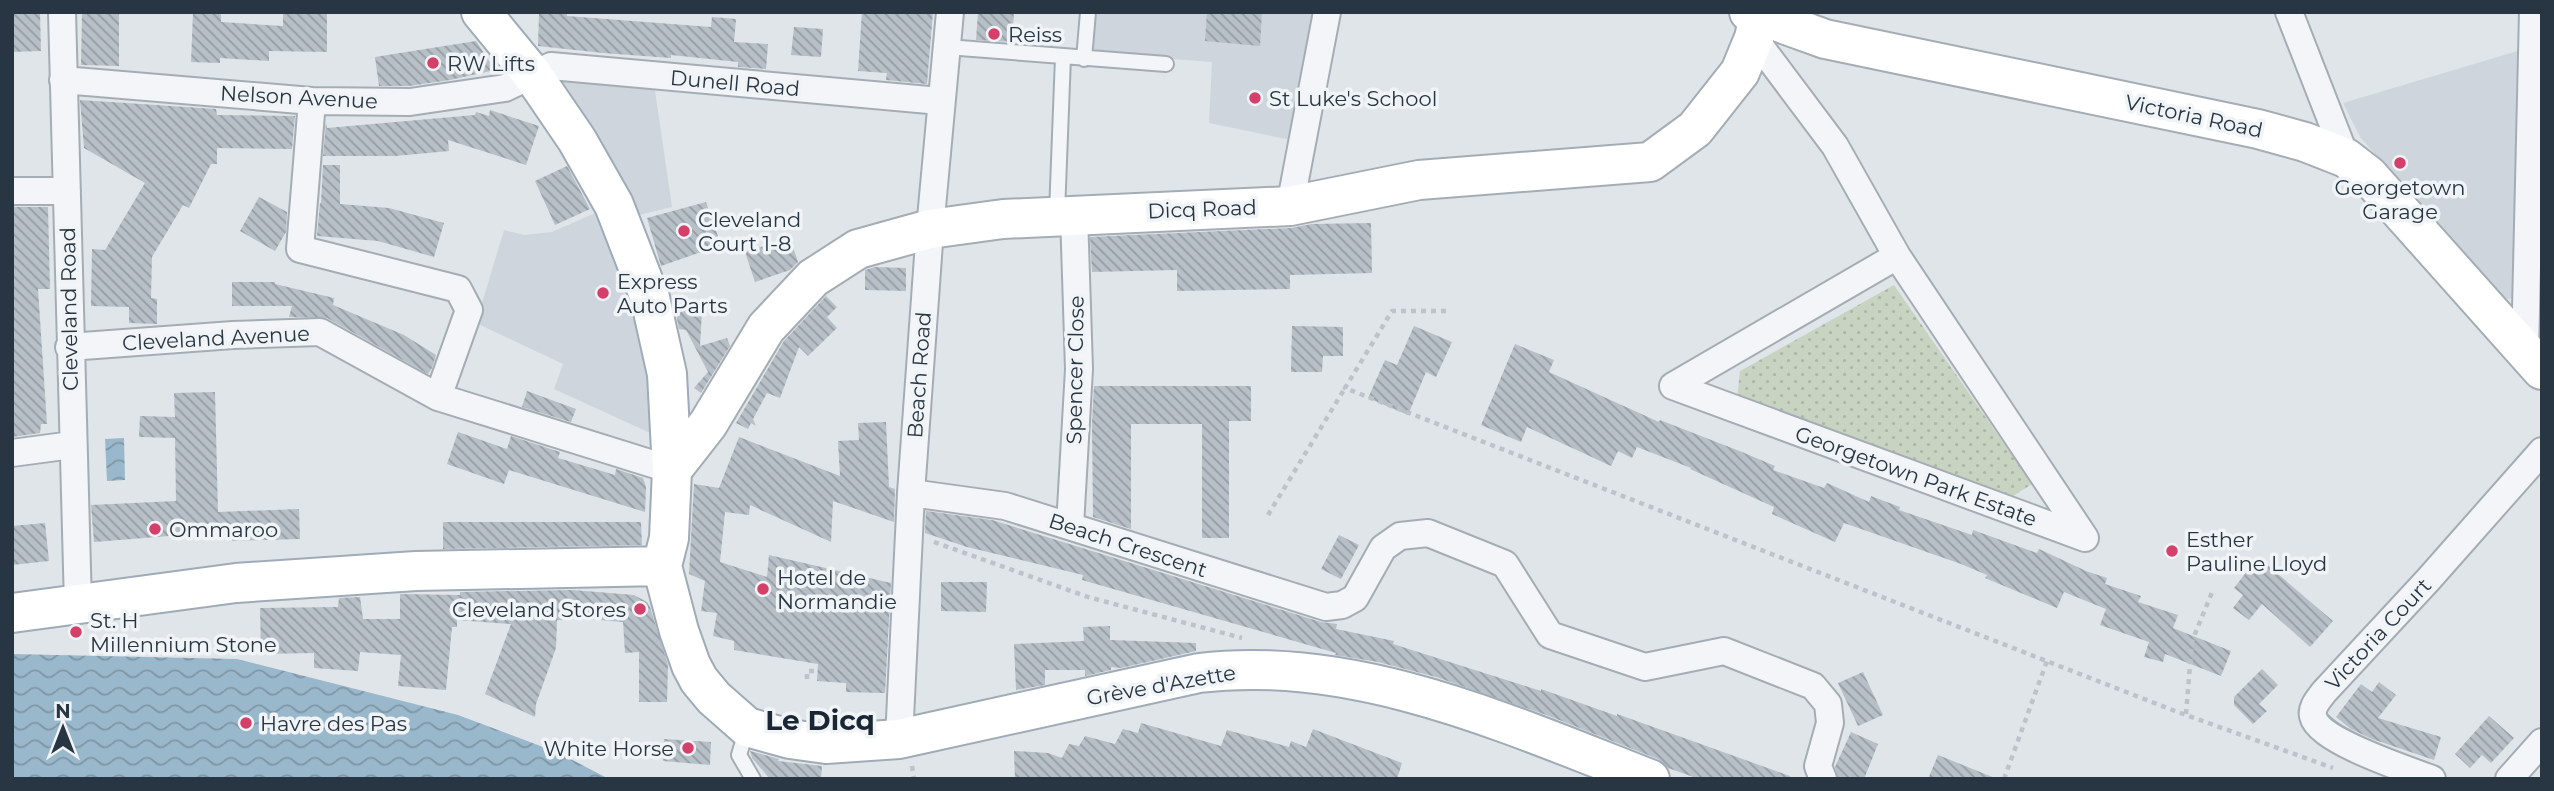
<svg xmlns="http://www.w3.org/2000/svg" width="2554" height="791" font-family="Montserrat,sans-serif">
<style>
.built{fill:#ced5dc}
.green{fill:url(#green-dots)}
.water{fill:url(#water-waves)}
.building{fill:url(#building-back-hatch)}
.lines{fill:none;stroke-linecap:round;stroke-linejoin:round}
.lane-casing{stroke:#a5adb4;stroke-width:18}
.street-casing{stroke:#a5adb4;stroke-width:30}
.secondary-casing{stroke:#a5adb4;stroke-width:42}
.primary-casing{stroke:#9fabb6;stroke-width:42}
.path{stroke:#bec3c9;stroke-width:4.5;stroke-dasharray:5 5;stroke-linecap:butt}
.lane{stroke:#f3f5f8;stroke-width:14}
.street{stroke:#f3f5f8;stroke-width:26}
.secondary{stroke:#fff;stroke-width:38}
.primary{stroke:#fff;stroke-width:38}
.poi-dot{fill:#d4406a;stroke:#f0f4f7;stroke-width:2.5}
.labels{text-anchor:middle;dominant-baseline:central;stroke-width:7;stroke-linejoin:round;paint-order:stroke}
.poi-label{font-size:21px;fill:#283542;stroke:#f0f4f7;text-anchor:start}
.street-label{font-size:21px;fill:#283542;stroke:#f0f4f7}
.district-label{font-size:28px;font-weight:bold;fill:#1a2633;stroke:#f0f4f7}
</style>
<defs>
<pattern id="green-dots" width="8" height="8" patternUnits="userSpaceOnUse" patternTransform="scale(1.75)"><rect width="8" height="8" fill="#c8d4c1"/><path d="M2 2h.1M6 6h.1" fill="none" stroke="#acb7a7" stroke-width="1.8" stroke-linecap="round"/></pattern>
<pattern id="water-waves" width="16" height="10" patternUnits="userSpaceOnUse" patternTransform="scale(1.75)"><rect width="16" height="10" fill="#9ab8cb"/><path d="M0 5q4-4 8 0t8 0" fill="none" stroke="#7e96a6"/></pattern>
<pattern id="building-back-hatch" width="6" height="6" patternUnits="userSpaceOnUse" patternTransform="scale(1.75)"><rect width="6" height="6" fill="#b7bfc7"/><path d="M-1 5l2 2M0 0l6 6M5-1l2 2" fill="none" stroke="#959ca3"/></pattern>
</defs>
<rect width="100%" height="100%" fill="#e0e5ea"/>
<path class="built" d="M1093 12H1316L1291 140 1209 123 1212 62 1098 53 1090 44Z
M2521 50 2517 297 2498 301 2423 208 2360 137 2343 103Z
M560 76 654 84 672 207 639 215 598 138 560 88Z
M600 211 634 285 659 437 554 389 563 364 476 323 504 230 524 235 552 232Z"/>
<path class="green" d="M1894 285 2032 484 2007 500 1737 399 1740 371Z"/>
<path class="water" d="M124 438 125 480 107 481 105 439Z
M12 654 237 659 458 715 559 753 609 779H12Z"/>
<path class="building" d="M12 12H40L41 51 12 52Z
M82 12H119V66L81 65Z
M193 12H221V22L283 26V12H327V52L269 51V61L220 58V63L191 62Z
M539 12H567V16L711 27 712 17 736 19 734 42 768 44 766 69 738 67V62L671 55V58L603 53 538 46Z
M862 12H933L927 84 886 80 887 73 858 71Z
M978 12H1014L1012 42 976 40Z
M1207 12H1262L1260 46 1205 41Z
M794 27 823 29 821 57 791 55Z
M476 41 495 70 450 80 409 86H379L375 57Z
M80 100 216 109 217 115 295 116 292 149 217 148V164H211L189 208 183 205 152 257 151 298 157 299V324L129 323V307L91 306 92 249 105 250 145 183 84 148Z
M490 110 539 126 526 165 448 140 449 151 395 156H323L326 123 327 128 475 115 476 112 489 116Z
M323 165H340V204L389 208 444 223 434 257 378 241 317 236 320 203H321Z
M567 166 590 209 555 225 535 181Z
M259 197 287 212 286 232 275 251 240 231Z
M706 202 721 245 661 266 647 218Z
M12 207H48L50 289H38L47 424H41L40 433 12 437Z
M1371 223 1372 273 1290 275V289L1177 291V270L1092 272 1090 237 1291 228 1312 224Z
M790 238 798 262 790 270 755 282 745 252Z
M875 267 906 268V291L865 290V270Z
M232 282H275V284L334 298 333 305 404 335 436 355 432 368 428 374 327 318 289 317 292 306H232Z
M826 296 837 307 827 317 837 328 808 356 799 347 780 398 767 393 753 419 756 426 751 423 748 429 736 423 784 341Z
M675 309 702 311 700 346 727 338 730 346 701 393 694 388 708 372 686 330 679 329Z
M1292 326 1343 327V356H1323L1322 372H1291Z
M1414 326 1452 342 1436 377 1426 372 1408 415 1368 398 1385 360 1397 365Z
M1515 344 1554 360 1549 372 1659 422 1660 420 1742 452 1775 466 1773 470 1824 488 1827 483 1869 502 1871 496 1900 507 1899 510 1972 535 1973 530 2037 553 2039 549 2086 571 2107 578 2105 584 2141 596 2138 602 2178 615 2173 628 2231 651 2221 676 2165 654 2163 662 2144 657 2149 642 2100 625 2106 609 2064 592 2057 608 1985 578 1987 575 1961 564 1844 523 1835 542 1772 514 1774 507 1690 469 1691 468 1637 447 1632 458 1618 451 1611 466 1527 427 1521 442 1481 425Z
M1094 386H1251V421H1229V538H1202V424H1131V529L1093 517 1092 423Z
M527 391 576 409 571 422 522 407Z
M215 392 218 512 299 509 300 539 232 541V531L94 542 91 505 176 501 175 438 139 437 140 416 175 417 174 393Z
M886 422 889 487 895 489 894 522 833 501 831 542 750 505 749 515 725 512 720 562 767 577 769 555 891 583 885 693 846 692V683L817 681 818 664 734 650V641L713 636 717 613 701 611 705 581 689 574 694 484 719 488 739 437 840 476 838 441 859 440 858 423Z
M458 432 507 449 511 436 560 452 558 458 615 475 616 469 643 478 646 487 645 512 509 470 504 484 447 464Z
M926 511 992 520 1321 622 1337 624 1336 629 1394 641 1393 644 1541 691V689L1617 716V714L1790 776V779H1699L1668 768 1658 759 1549 716 1436 677 1378 662 1335 655 1336 653 1082 580 1083 575 967 547 925 533Z
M443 522H641L642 545 443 549Z
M45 523 49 561 12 565V526Z
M1339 535 1359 545 1341 579 1321 569Z
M2258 557 2333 621 2310 647 2262 604 2249 620 2233 608 2243 595 2234 588Z
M941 582H987L986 612 941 611Z
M573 590 634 595 647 602 650 607 668 665 667 702H639V652L625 653 623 622 565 617V620H557L556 648 536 704 535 717 485 694 511 624 457 620V627H452L446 690 398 686 401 655 360 652 358 671 314 668V653L261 654 260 608 338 607 339 598 360 597 363 619H400V594L460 595V592Z
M1110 626V640L1196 643V651L1121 668 1111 667V670L1085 676V670H1045V685L1016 690 1014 644 1084 641 1083 627Z
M2262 669 2278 685 2259 704 2267 711 2253 724 2234 705V697Z
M1863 672 1883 715 1858 726 1838 683Z
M2379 682 2396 695 2378 718 2441 737 2434 760 2372 739 2351 729 2336 717 2361 684 2372 692Z
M2489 716 2514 738 2491 763 2482 755 2470 768 2455 754Z
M1141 723 1221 746 1227 730 1289 747 1291 741 1306 747 1313 729 1402 763 1397 779H1015L1014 751 1048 753 1062 758 1069 744 1079 746 1085 736 1115 744 1123 729 1138 733Z
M1851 732 1878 744 1864 779H1838L1835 767Z
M664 739 711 742 710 765 663 761Z
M750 751 779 759 778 761 822 766 821 779H770L752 758Z
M1938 755 1995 778V779H1928Z"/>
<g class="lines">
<g class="lane-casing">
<path id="lane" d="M947 47 1166 64
M1084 59 1088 12
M1057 213 1063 57
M747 728 739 755 753 779"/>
</g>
<g class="street-casing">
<path id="street" d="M62 12 78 605
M2289 12 2346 158
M1754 38 1835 146 1897 256 2085 538 1673 386 1897 256
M63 80 312 101 410 102 505 88 551 66 940 101
M312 101 300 249 458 289 469 310 438 397
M12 191H67
M1290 206 1327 12
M69 347 233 335 320 332 438 397 672 470
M2525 352 2533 12
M12 453 72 445
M911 493 1005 506 1326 607 1342 605 1355 598 1383 548 1400 536 1428 533 1505 564 1550 635 1645 667 1724 651 1813 686 1828 704 1830 723 1818 766 1823 779
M1070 526 1079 369 1074 214
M899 739 911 493 930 229 950 12
M2432 779C2409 770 2318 741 2313 716 2311 707 2319 699 2324 692L2428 580 2542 451
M2509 779 2542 742"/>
</g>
<g class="secondary-casing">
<path id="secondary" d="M672 470 708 424 766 328 813 278 858 249 930 229 1003 219 1290 206 1419 180 1650 162 1695 129 1740 72 1754 38 1759 15 1825 39 2258 129 2305 142 2346 158 2368 175 2542 370"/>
</g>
<g class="primary-casing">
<path id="primary" d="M481 12 532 74 577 140 614 205 650 298 667 374 672 470 669 538 662 566 679 631 691 665 699 680 714 698 747 727 790 739 826 744 899 739 1199 673C1355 654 1508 724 1650 779
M1749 12 1759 15 1765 12
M12 613 236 583 416 571 662 566"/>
</g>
<path class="path" d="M1446 311H1392L1345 388 2175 711 2333 768
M1268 515 1345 388
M934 542 1088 597 1242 638
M807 679V671H818
M2186 714 2192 641 2213 590
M912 766 914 779
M2004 779 2047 661"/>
<use href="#lane" class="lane"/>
<use href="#street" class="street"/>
<use href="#secondary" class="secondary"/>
<use href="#primary" class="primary"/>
</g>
<g class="poi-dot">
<circle cx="994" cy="34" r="7"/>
<circle cx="433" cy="63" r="7"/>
<circle cx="1255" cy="98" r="7"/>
<circle cx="2400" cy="163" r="7"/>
<circle cx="684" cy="231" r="7"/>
<circle cx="603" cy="293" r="7"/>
<circle cx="155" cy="529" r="7"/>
<circle cx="2172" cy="551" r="7"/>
<circle cx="763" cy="589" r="7"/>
<circle cx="640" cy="609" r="7"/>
<circle cx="76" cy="632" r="7"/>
<circle cx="246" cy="723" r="7"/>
<circle cx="688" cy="748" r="7"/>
</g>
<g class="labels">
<g class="poi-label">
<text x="1008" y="34">Reiss</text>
<text x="447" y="63">RW Lifts</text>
<text x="1269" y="98">St Luke's School</text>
<text x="2400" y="187" text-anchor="middle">Georgetown<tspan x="2400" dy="24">Garage</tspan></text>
<text x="698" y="219">Cleveland<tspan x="698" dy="24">Court 1-8</tspan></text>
<text x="617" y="281">Express<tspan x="617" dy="24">Auto Parts</tspan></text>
<text x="169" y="529">Ommaroo</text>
<text x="2186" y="539">Esther<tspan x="2186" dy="24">Pauline Lloyd</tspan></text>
<text x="777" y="577">Hotel de<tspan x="777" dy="24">Normandie</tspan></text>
<text x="626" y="609" text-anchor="end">Cleveland Stores</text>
<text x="90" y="620">St. H<tspan x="90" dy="24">Millennium Stone</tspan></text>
<text x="260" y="723">Havre des Pas</text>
<text x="674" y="748" text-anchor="end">White Horse</text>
</g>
<g class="street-label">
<text transform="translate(735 83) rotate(5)">Dunell Road</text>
<text transform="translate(299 97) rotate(3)">Nelson Avenue</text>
<text transform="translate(2194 116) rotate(12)">Victoria Road</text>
<text transform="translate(1202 209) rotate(-2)">Dicq Road</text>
<text transform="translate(69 309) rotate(-91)">Cleveland Road</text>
<text transform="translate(216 338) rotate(-3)">Cleveland Avenue</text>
<text transform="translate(1075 370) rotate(-89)">Spencer Close</text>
<text transform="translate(919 375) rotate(-86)">Beach Road</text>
<text transform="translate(1916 476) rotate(20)">Georgetown Park Estate</text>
<text transform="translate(1128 545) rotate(18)">Beach Crescent</text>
<text transform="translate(2378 634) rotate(-47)">Victoria Court</text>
<text transform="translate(1161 685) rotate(-10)">Grève d'Azette</text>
</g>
<g class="district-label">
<text x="820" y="720">Le Dicq</text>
</g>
</g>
<rect width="2554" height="791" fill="none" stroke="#283542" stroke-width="28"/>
<g transform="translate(63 728)" stroke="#f0f4f7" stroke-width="5" paint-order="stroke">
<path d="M0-5L12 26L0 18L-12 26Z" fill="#283542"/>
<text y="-10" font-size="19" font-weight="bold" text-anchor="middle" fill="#283542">N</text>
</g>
</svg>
